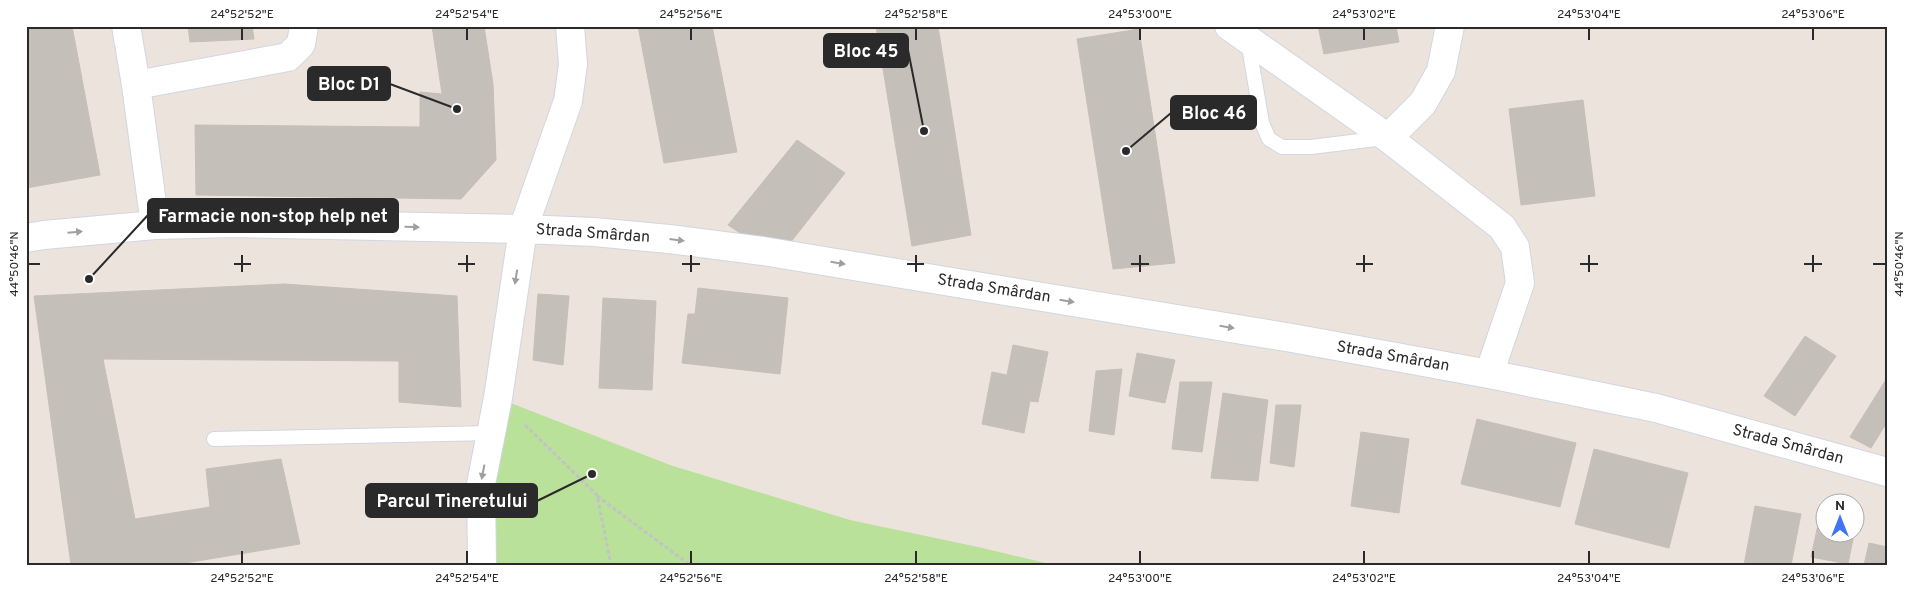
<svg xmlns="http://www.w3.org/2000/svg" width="1913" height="591" font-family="Overpass,sans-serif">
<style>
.green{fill:#b9e19a}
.building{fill:#c4bfb8;stroke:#c7bfb6}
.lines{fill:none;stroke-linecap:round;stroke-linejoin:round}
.lane-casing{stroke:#d2d6e2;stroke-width:16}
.street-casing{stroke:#d2d6e2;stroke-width:30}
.path{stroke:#c3c3c3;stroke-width:3;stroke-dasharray:4 2.5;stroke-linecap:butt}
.lane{stroke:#fff;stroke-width:14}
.street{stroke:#fff;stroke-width:28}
.oneway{fill:#9f9f9f}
.ticks{fill:none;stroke:#2a2a2a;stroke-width:2}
.labels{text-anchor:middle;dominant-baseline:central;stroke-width:4;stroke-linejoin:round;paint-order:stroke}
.street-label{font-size:16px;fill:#2a2a2a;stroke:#fff}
.leader{fill:none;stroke:#2a2a2a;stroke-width:2}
.callout-dot{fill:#2a2a2a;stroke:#fff;stroke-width:2}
.callout{fill:#2a2a2a;stroke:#2a2a2a;stroke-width:2}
.callout-label{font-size:18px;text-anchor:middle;font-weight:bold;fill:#fff}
.neatline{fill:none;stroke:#2a2a2a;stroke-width:2}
.ticks-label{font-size:12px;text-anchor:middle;fill:#2a2a2a}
</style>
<rect width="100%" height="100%" fill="#ece3dc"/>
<path class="green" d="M498 398 670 465 850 520 978 547 1054 565H482Z"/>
<path class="building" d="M26 26H72L100 175 26 188Z
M188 26H252L254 39 190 42Z
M432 26H484L493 84 496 160 461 199 196 195 195 125 420 127V92L442 94Z
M638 26H712L737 152 664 163Z
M876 26H938L971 235 912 246Z
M1318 26H1396L1399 42 1324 54Z
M1139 29 1175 263 1113 269 1077 39Z
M1583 100 1595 196 1521 205 1509 109Z
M797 140 845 173 790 243 749 239 728 225Z
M284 284 457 296 461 407 399 402V361L103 359 135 519 210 507 206 469 281 459 300 544 173 565H71L34 296Z
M698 288 788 298 780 374 682 363 688 314H695Z
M538 294 569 296 563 365 533 360Z
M603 298 656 301 652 390 599 388Z
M1805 336 1836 356 1795 416 1764 396Z
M1013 345 1048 352 1038 402 1030 401 1024 433 982 424 992 372 1007 375Z
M1137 353 1175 360 1165 403 1129 396Z
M1122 369 1114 435 1089 431 1096 371Z
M1887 378V422L1871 448 1850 437Z
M1180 382H1212L1202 452 1172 449Z
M1223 393 1268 400 1258 481 1211 478Z
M1276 405H1301L1294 467 1270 463Z
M1477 419 1576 443 1560 507 1461 484Z
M1361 432 1409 439 1399 513 1351 506Z
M1594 449 1688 473 1669 548 1575 524Z
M254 476 287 529 250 539 266 521 252 518Z
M1823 502 1829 504H1826V534H1854L1848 564 1811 557Z
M1755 506 1801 514 1791 565H1744Z
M1869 543 1887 547V565H1864Z"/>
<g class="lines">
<g class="lane-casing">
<path id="lane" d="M1248 41 1262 123 1269 139 1282 147H1311L1384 138
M214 439 491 433"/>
</g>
<g class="street-casing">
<path id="street" d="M126 26 136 85 155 225
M1229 26 1388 138 1502 227 1515 247 1520 283 1489 374
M136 85 288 57 301 44 304 26
M1388 138 1423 103 1441 71 1450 26
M26 238 44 235 155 225 233 223 523 229 594 232 669 239 763 251 1292 338 1489 374 1656 408 1887 472
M482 565 481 484 498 398 523 229 568 101 573 64 570 26"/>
</g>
<path class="path" d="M525 425 597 495 611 565
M597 496 690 565"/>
<use href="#lane" class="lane"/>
<use href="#street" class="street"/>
</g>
<defs><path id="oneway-solid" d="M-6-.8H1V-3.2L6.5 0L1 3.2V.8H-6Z" transform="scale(1.25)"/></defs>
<g class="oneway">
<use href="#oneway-solid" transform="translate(412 227) rotate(1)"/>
<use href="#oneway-solid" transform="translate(75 232) rotate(-5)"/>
<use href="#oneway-solid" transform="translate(677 240) rotate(7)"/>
<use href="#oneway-solid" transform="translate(838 263) rotate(9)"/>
<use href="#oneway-solid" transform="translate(516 277) rotate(99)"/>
<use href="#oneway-solid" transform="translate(1067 301) rotate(9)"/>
<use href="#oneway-solid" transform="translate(1227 327) rotate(9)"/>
<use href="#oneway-solid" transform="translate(483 472) rotate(101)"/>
</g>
<path class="ticks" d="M242 28V40M467 28V40M691 28V40M916 28V40M1140 28V40M1364 28V40M1589 28V40M1813 28V40M242 255V272M467 255V272M691 255V272M916 255V272M1140 255V272M1364 255V272M1589 255V272M1813 255V272M28 264H40M234 264H251M458 264H475M682 264H700M907 264H924M1131 264H1149M1356 264H1373M1580 264H1598M1804 264H1822M1873 264H1886M242 551V564M467 551V564M691 551V564M916 551V564M1140 551V564M1364 551V564M1589 551V564M1813 551V564"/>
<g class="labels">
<g class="street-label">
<text transform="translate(593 234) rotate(4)">Strada Smârdan</text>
<text transform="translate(994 289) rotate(9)">Strada Smârdan</text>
<text transform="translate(1393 357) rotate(10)">Strada Smârdan</text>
<text transform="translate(1788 445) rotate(15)">Strada Smârdan</text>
</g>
</g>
<path class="leader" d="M924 131L908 50M457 109L390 84M1126 151L1171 113M89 279L148 215M592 474L537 501"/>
<g class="callout-dot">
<circle cx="924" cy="131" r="5"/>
<circle cx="457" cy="109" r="5"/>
<circle cx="1126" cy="151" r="5"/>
<circle cx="89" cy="279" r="5"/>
<circle cx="592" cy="474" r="5"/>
</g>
<g class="callout">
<rect x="824" y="34" width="84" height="33" rx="5"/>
<rect x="308" y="67" width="82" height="33" rx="5"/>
<rect x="1171" y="96" width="85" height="33" rx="5"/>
<rect x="148" y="199" width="250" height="33" rx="5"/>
<rect x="366" y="484" width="171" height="33" rx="5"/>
</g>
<g class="callout-label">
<text x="866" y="57">Bloc 45</text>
<text x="349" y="90">Bloc D1</text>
<text x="1214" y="119">Bloc 46</text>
<text x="273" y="222">Farmacie non-stop help net</text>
<text x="452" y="507">Parcul Tineretului</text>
</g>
<rect width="1913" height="591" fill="none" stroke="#ffffff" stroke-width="55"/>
<g transform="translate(1840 518)"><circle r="24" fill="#ffffff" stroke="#aaaaaa"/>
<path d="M0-4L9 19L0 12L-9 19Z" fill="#4174f4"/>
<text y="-8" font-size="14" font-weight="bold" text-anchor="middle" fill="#2a2a2a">N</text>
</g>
<rect x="28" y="28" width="1858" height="536" class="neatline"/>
<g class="ticks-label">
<text x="242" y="18">24°52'52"E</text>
<text x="467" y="18">24°52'54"E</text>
<text x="691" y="18">24°52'56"E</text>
<text x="916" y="18">24°52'58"E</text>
<text x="1140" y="18">24°53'00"E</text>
<text x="1364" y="18">24°53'02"E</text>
<text x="1589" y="18">24°53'04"E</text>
<text x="1813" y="18">24°53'06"E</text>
<text transform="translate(14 264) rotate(-90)" y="4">44°50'46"N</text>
<text transform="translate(1899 264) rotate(-90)" y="4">44°50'46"N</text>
<text x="242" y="582">24°52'52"E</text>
<text x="467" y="582">24°52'54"E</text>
<text x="691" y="582">24°52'56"E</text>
<text x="916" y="582">24°52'58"E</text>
<text x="1140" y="582">24°53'00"E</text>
<text x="1364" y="582">24°53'02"E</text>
<text x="1589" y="582">24°53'04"E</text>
<text x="1813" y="582">24°53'06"E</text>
</g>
</svg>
